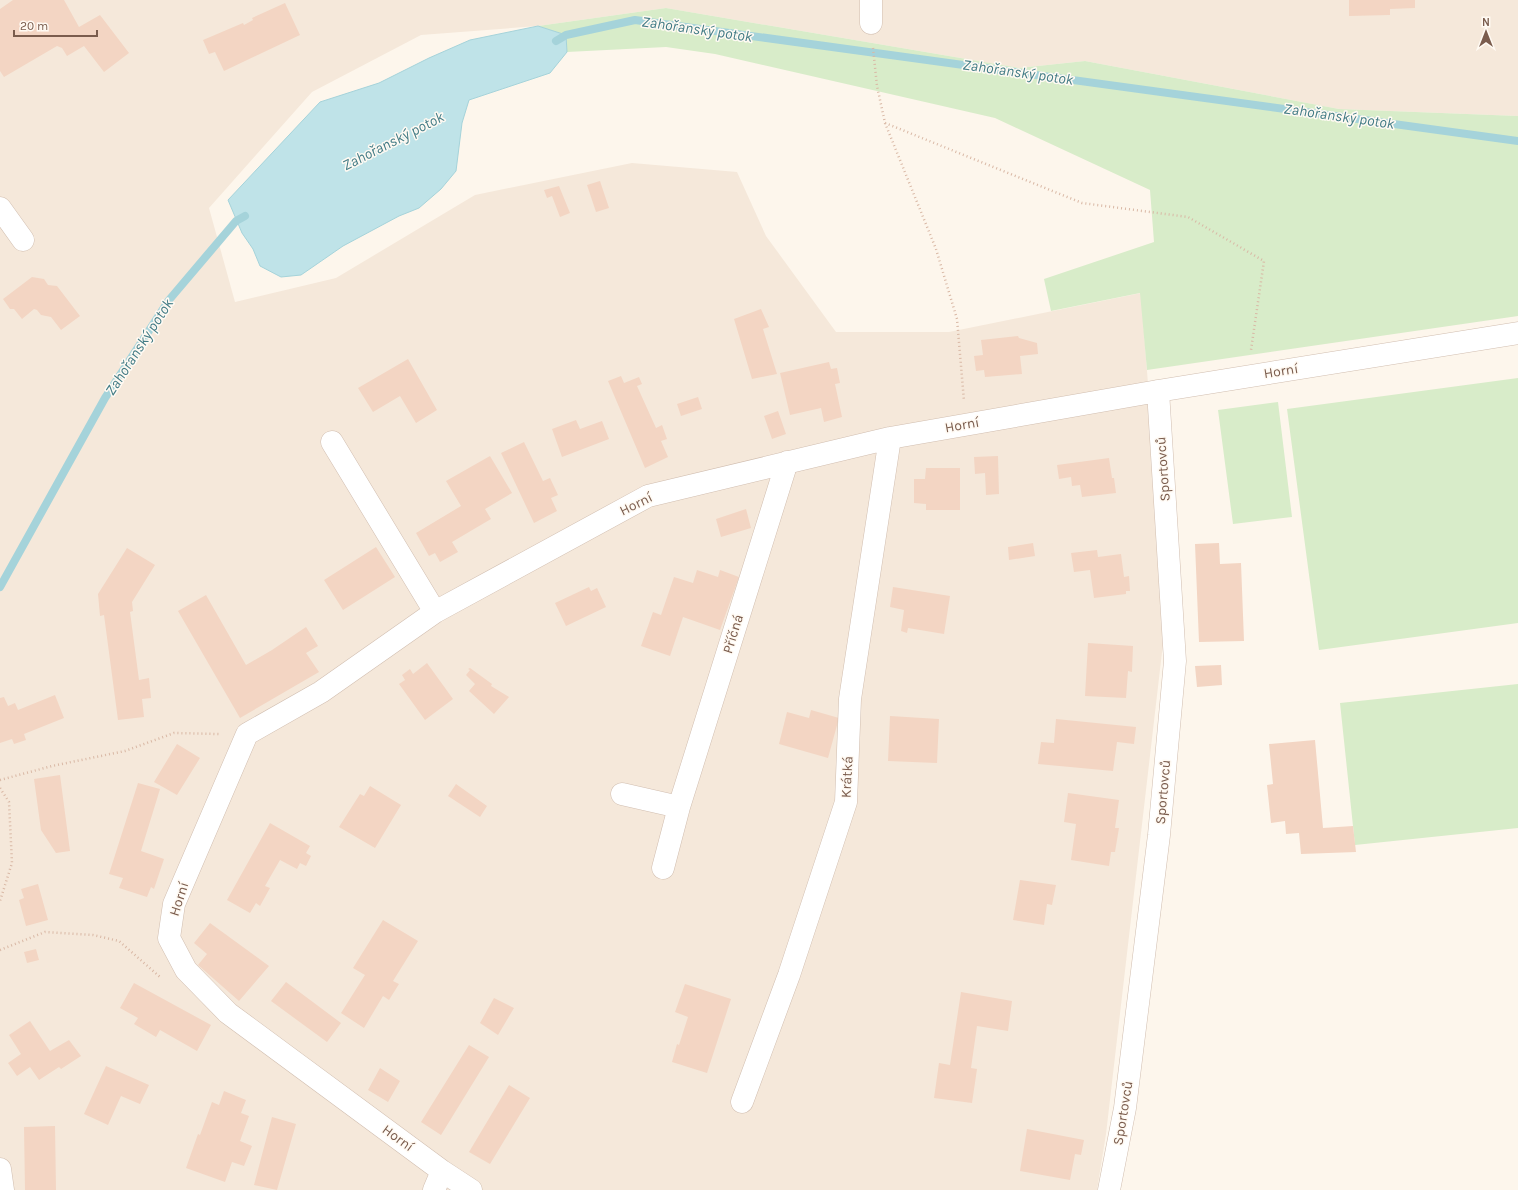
<svg xmlns="http://www.w3.org/2000/svg" width="1518" height="1190" font-family="Karla,sans-serif">
<style>
.residential{fill:#f5e8da}
.green{fill:#d8ecc9}
.water{fill:#bfe3e8;stroke:#a5d3da}
.lines{fill:none;stroke-linecap:round;stroke-linejoin:round}
.stream{stroke:#a5d3da;stroke-width:8}
.building{fill:#f3d5c3}
.minor-casing{stroke:#d1beb0;stroke-width:23}
.path{stroke:#d9b8a5;stroke-width:2.5;stroke-dasharray:1 3;stroke-linecap:butt}
.minor{stroke:#fff;stroke-width:22}
.labels{text-anchor:middle;dominant-baseline:central;stroke-width:3;stroke-linejoin:round;paint-order:stroke}
.street-label{font-size:14px;fill:#7a5c4d;stroke:#fffaf3}
.water-label{font-size:15px;font-style:italic;fill:#437c86;stroke:#fffaf3}
</style>
<rect width="100%" height="100%" fill="#fdf6ec"/>
<path class="residential" d="M0 0H1518V116L1339 109 1085 61 1019 68 666 8 538 26 421 35 312 92 209 208 235 302 336 278 475 195 632 163 737 172 766 236 836 332H949L1141 293 1166 618 1106 1134 1097 1190H0Z"/>
<path class="green" d="M666 8 1019 68 1085 61 1339 109 1518 116V316L1147 370 1140 293 1051 311 1044 279 1154 242 1150 190 995 118 715 54 666 47 567 52 566 35 538 26Z
M1518 378V623L1319 650 1287 409Z
M1278 402 1292 517 1233 524 1218 410Z
M1518 684V828L1355 845 1340 703Z"/>
<path class="water" d="M538 26 566 35 567 52 550 73 469 100 462 123 456 171 441 189 419 208 399 216 343 246 301 275 281 277 260 266 253 249 242 233 228 200 320 102 379 83 429 58 470 40Z"/>
<g class="lines">
<path class="stream" d="M556 41 566 35 635 20 1518 141
M0 587 105 398 169 300 236 221 245 216"/>
</g>
<path class="building" d="M13 0H64L79 27 100 15 129 53 104 72 84 46 67 56 62 48 57 46 4 77 0 71V9Z
M1349 0H1415V8L1390 9V15L1349 16Z
M285 3 300 35 224 71 215 52 209 54 203 40 243 23 244 25 253 20 252 18Z
M600 181 609 208 596 212 587 185Z
M559 186 570 213 560 217 552 196 547 198 544 190Z
M32 277 44 279 48 285 57 286 80 316 61 330 51 317 41 315 37 310 34 309 22 319 14 309H10L3 299Z
M761 309 769 327 763 329 777 374 752 379 734 319Z
M1018 336 1019 338 1037 343 1038 354 1020 356 1022 374 985 377 984 370 976 371 974 356 983 355 981 340Z
M408 359 437 410 416 423 400 396 373 412 358 388Z
M829 362 831 369 837 368 840 383 835 384 842 417 824 422 821 408 790 415 780 373Z
M621 376 624 383 639 377 642 384 637 386 656 428 662 425 667 439 661 441 668 457 645 468 608 381Z
M698 397 702 409 681 416 677 404Z
M778 411 786 434 772 439 764 416Z
M576 420 580 429 602 421 609 439 562 457 552 429Z
M524 442 543 481 550 478 558 495 551 498 557 511 534 523 501 453Z
M490 456 512 493 485 509 491 519 452 542 458 552 440 562 435 553 429 556 416 533 461 506 446 481Z
M998 456 999 494 986 495 985 473 975 474 974 457Z
M1109 458 1112 478H1114L1116 493 1082 497 1080 485 1072 486 1071 477 1059 479 1057 465Z
M926 468H960V510H926V504L914 503V479H925Z
M746 509 751 528 721 537 716 519Z
M1033 543 1035 556 1009 560 1008 547Z
M1219 543 1220 564 1241 563 1244 641 1199 642 1195 544Z
M376 547 395 577 343 610 324 580Z
M127 548 155 565 132 602 133 611 130 612 139 680 149 678 151 698 142 699 144 717 118 720 104 615 100 616 98 594Z
M1097 550 1098 557 1121 554 1124 577 1129 576 1130 591H1126V594L1094 598 1090 570 1074 572 1071 553Z
M697 570 718 577 720 570 739 577 720 630 683 617 670 656 641 646 653 612 661 615 674 577 693 583Z
M589 587 591 591 597 588 606 607 566 626 555 603Z
M893 587 950 596 944 634 908 628 907 633 901 631 904 610 890 607Z
M206 595 246 665 272 650 306 627 318 646 306 653 319 672 240 718 178 611Z
M1088 643 1133 646 1132 672 1128 671 1126 698 1085 696Z
M427 663 453 699 425 720 399 684 405 680 402 675 410 669 413 674Z
M1221 665 1222 685 1197 687 1195 666Z
M470 668 492 684 491 686 509 697 494 714 469 691 475 684 466 675 470 670 468 669Z
M55 695 64 718 24 734 26 740 14 744 12 739 0 743V698L4 697 8 706 15 703 18 710Z
M811 710 839 718 828 758 779 744 787 712 809 718Z
M890 716 939 719 937 763 888 761Z
M1056 719 1136 727 1134 744 1117 742 1113 771 1038 764 1041 742 1054 743Z
M1315 740 1323 828 1353 826 1356 852 1301 854 1299 833 1286 834 1285 821 1271 823 1267 785 1273 784 1269 744Z
M177 744 200 758 177 795 154 782Z
M60 775 70 851 56 853 41 830 34 779Z
M138 783 160 789 141 851 164 859 154 889 151 887 147 897 119 888 123 878 109 874Z
M456 784 487 806 480 817 448 796Z
M370 786 401 805 375 848 339 827 360 794 364 796Z
M1068 793 1119 800 1115 828H1119L1115 852H1111L1109 866 1071 860 1076 824 1064 822Z
M270 823 310 846 306 853 311 856 306 866 300 863 297 869 280 860 265 886 270 888 260 906 256 903 250 913 227 900Z
M1020 880 1056 885 1052 905 1047 904 1044 925 1013 920Z
M38 884 48 920 26 926 19 900 24 898 21 889Z
M383 920 418 941 393 981 399 984 389 1000 383 996 364 1028 341 1013 365 975 353 968Z
M210 923 269 966 239 1001 198 965 207 954 194 943Z
M36 949 39 960 27 963 24 952Z
M286 982 341 1023 327 1042 271 1001Z
M134 983 211 1025 197 1051 160 1030 156 1037 134 1024 138 1018 120 1008Z
M685 984 731 999 707 1073 672 1062 677 1044 679 1045 688 1017 675 1012Z
M961 992 1012 1001 1008 1031 977 1026 971 1068 977 1069 972 1103 934 1098 939 1063 950 1065Z
M494 998 514 1008 498 1035 480 1023Z
M30 1021 50 1051 69 1040 81 1056 61 1069 59 1067 39 1080 30 1067 17 1076 8 1063 21 1054 9 1035Z
M469 1045 489 1057 441 1135 421 1122Z
M106 1066 149 1085 140 1104 121 1096 108 1125 84 1114Z
M380 1068 400 1081 388 1102 368 1090Z
M509 1085 530 1098 490 1164 469 1152Z
M224 1091 246 1100 241 1113 249 1116 240 1141 252 1146 244 1166 232 1162 225 1182 186 1168 198 1134 200 1135 212 1102 219 1105Z
M272 1117 296 1124 277 1190 254 1185Z
M55 1126 56 1190H25L24 1127Z
M1027 1129 1084 1140 1081 1155 1075 1154 1070 1180 1020 1171Z"/>
<g class="lines">
<g class="minor-casing">
<path id="minor" d="M871 0V23
M0 208 23 240
M332 442 435 612
M622 794 679 807
M663 868 679 807 787 462
M742 1102 789 975 846 802 850 699 890 438
M0 1169 3 1190
M434 1190 442 1171
M471 1190 442 1171 228 1013 186 970 169 938 174 904 247 734 321 692 435 612 648 496 890 438 1158 391 1518 333
M1109 1190 1125 1108 1159 835 1175 661 1158 391"/>
</g>
<path class="path" d="M873 48 877 86 885 123 936 249 957 319 964 401
M885 123 1082 203 1188 217 1264 261 1251 350
M0 780 52 766 125 751 174 733 219 734
M0 788 9 802 12 863 0 901
M0 950 45 932 93 935 119 941 160 977"/>
<use href="#minor" class="minor"/>
</g>
<g class="labels">
<g class="street-label">
<text transform="translate(1281 371) rotate(-9)">Horní</text>
<text transform="translate(962 425) rotate(-10)">Horní</text>
<text transform="translate(1163 469) rotate(-94)">Sportovců</text>
<text transform="translate(636 504) rotate(-26)">Horní</text>
<text transform="translate(733 634) rotate(-73)">Příčná</text>
<text transform="translate(847 777) rotate(-87)">Krátká</text>
<text transform="translate(1163 792) rotate(-85)">Sportovců</text>
<text transform="translate(179 899) rotate(-72)">Horní</text>
<text transform="translate(1123 1113) rotate(-81)">Sportovců</text>
<text transform="translate(398 1138) rotate(36)">Horní</text>
</g>
<g class="water-label">
<text transform="translate(697 29) rotate(8)">Zahořanský potok</text>
<text transform="translate(1018 72) rotate(8)">Zahořanský potok</text>
<text transform="translate(1339 116) rotate(8)">Zahořanský potok</text>
<text transform="translate(393 141) rotate(-27)">Zahořanský potok</text>
<text transform="translate(139 347) rotate(-57)">Zahořanský potok</text>
</g>
</g>
<g transform="translate(1486 32)" stroke="#fffaf3" stroke-width="3" paint-order="stroke">
<path d="M0-3L7 15L0 10L-7 15Z" fill="#7a5c4d"/>
<text y="-6" font-size="11" font-weight="bold" text-anchor="middle" fill="#7a5c4d">N</text>
</g>
<path d="M14 30v6h83v-6" fill="none" stroke="#7a5c4d" stroke-width="2"/>
<text x="20" y="30" font-size="12" fill="#7a5c4d" stroke="#fffaf3" stroke-width="3" paint-order="stroke">20 m</text>
</svg>
